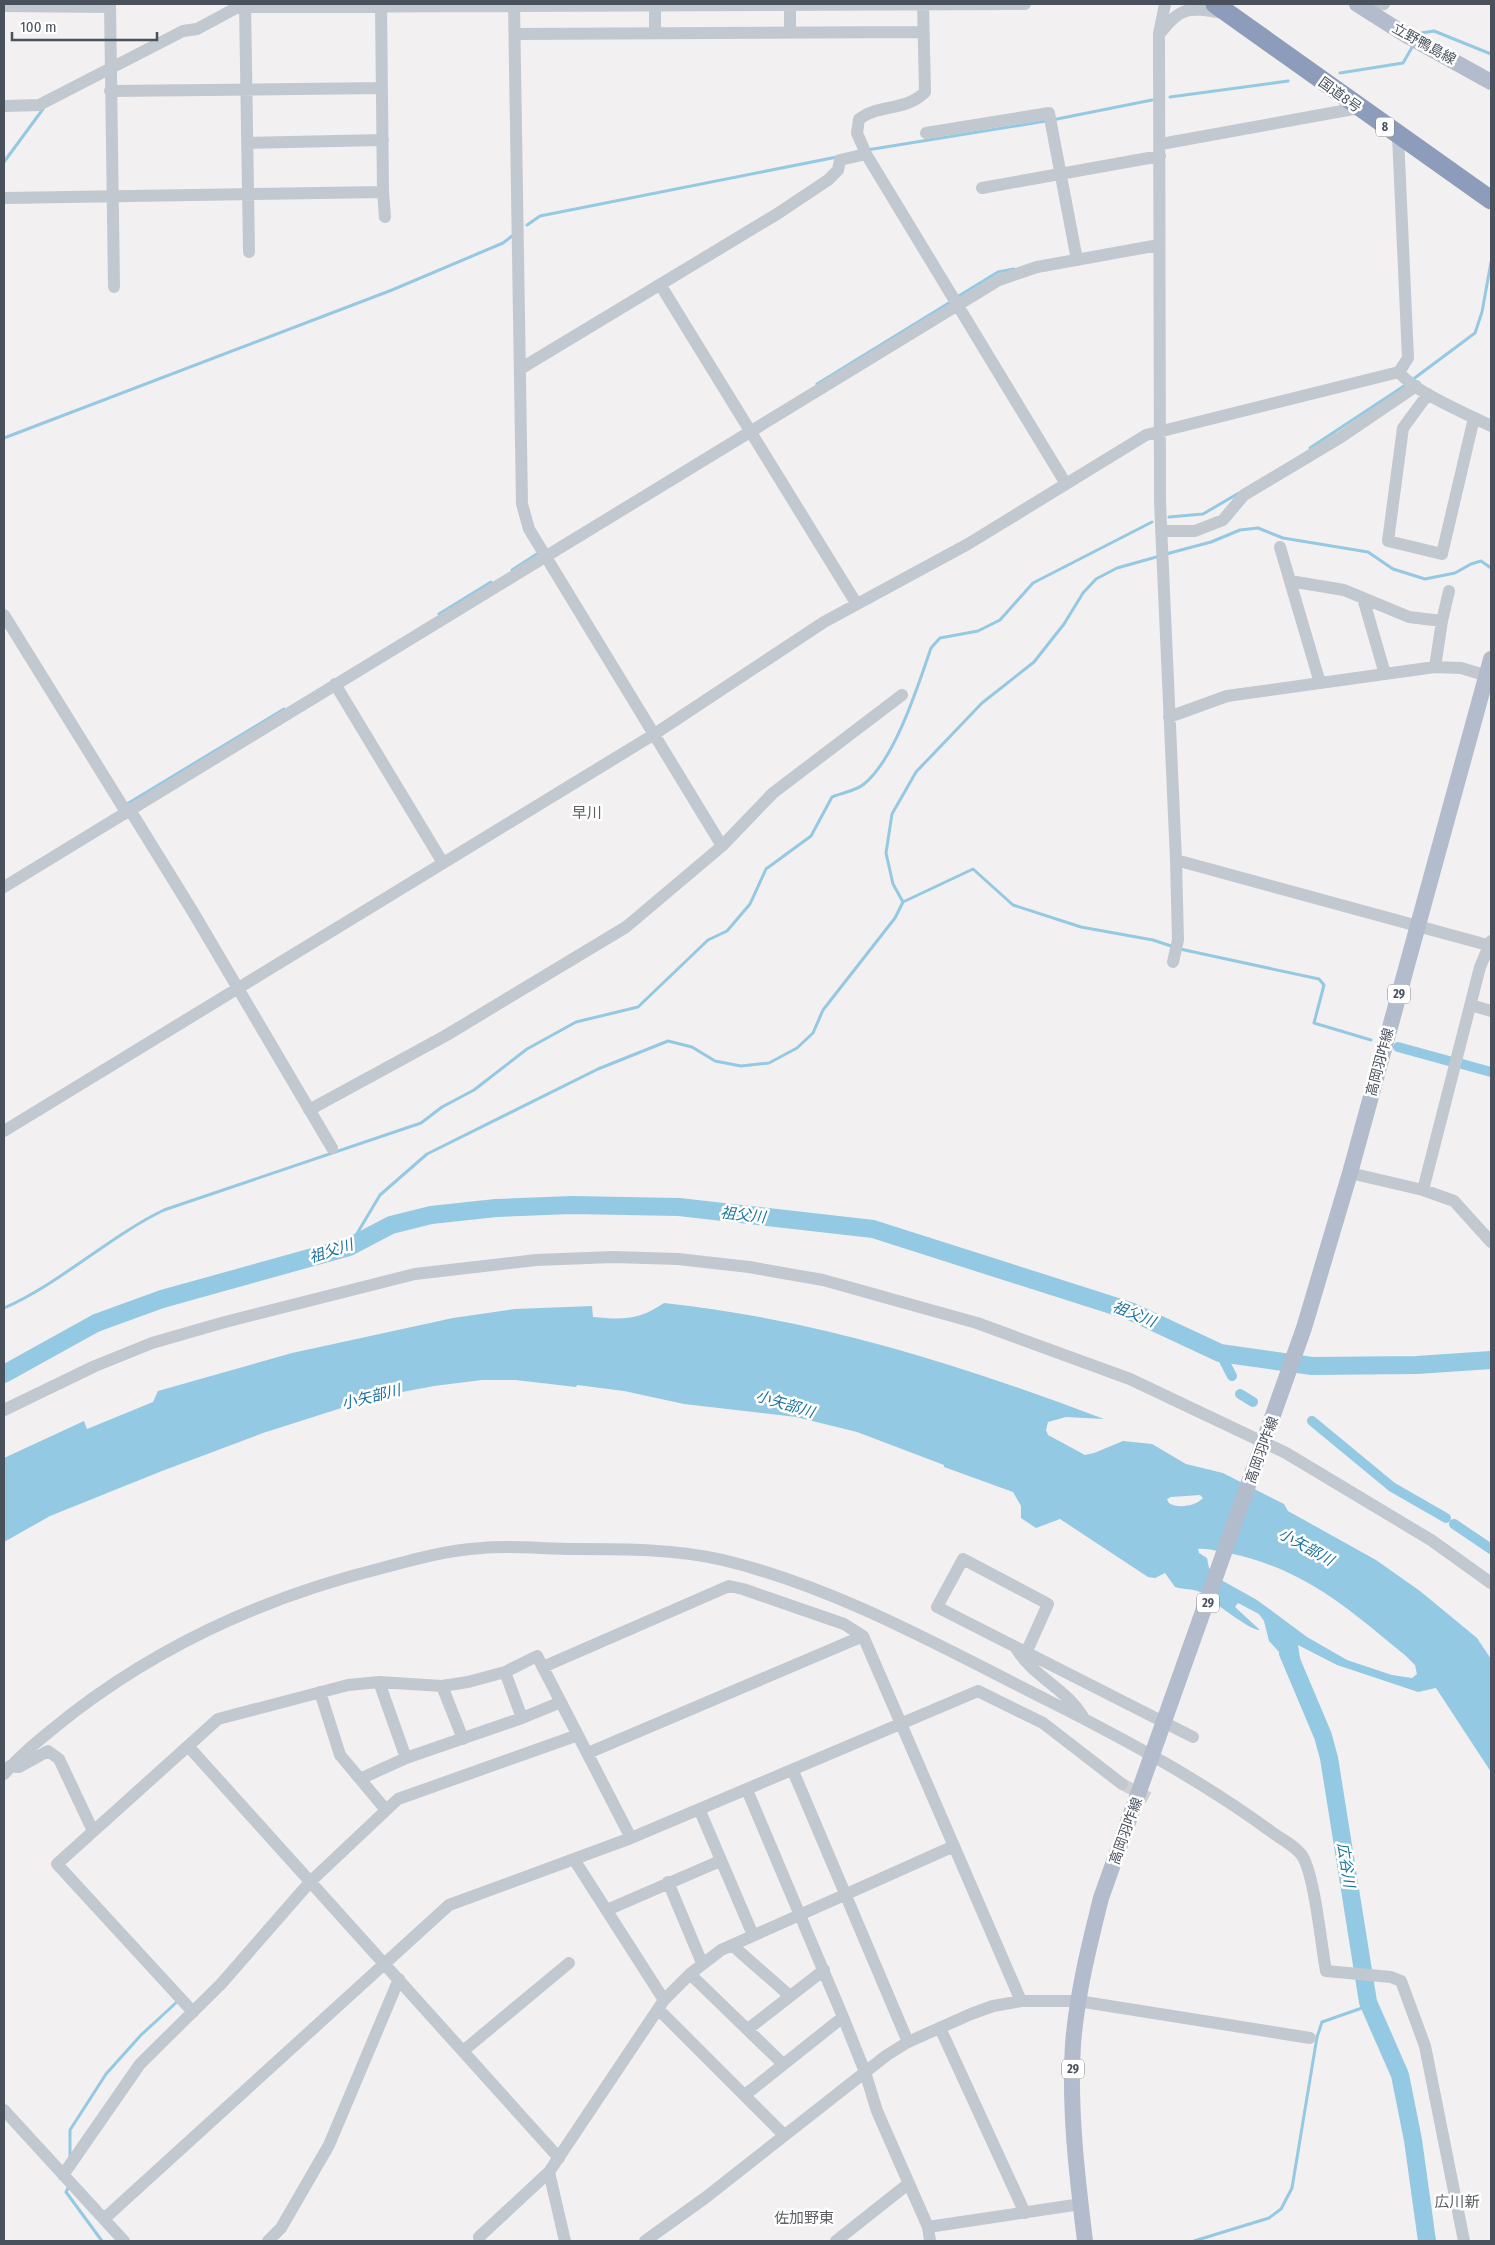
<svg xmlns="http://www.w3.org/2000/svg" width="1495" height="2245" font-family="'Fira Sans Condensed','Noto Sans JP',sans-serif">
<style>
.water{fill:#94c9e4;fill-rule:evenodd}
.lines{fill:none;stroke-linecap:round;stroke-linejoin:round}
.stream{stroke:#94c9e4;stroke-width:3}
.canal{stroke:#94c9e4;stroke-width:10}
.river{stroke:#94c9e4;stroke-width:18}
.minor-tunnel{stroke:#d0d0d2;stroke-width:12;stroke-dasharray:12 6;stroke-linecap:butt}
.minor{stroke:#c2c8d0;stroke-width:12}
.major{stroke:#b2bccc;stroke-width:16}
.highway{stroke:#8c9cba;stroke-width:19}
.labels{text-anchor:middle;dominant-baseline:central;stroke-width:5;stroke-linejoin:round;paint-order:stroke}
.shield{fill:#fff;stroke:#80858d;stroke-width:1}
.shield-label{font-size:12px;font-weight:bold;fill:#49515c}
.street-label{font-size:14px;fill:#49515c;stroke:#fff}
.neighbourhood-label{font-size:15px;fill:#5d5f64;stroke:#fff}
.water-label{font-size:15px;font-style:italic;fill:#19719f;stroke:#fff}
</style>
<rect width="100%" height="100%" fill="#f2f0f0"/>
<path class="water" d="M664 1303C820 1320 958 1364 1104 1419L1066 1417 1048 1422 1046 1430 1048 1435 1085 1455 1094 1453 1123 1441 1152 1444 1186 1464 1223 1473 1284 1504 1288 1511 1376 1560 1420 1591 1477 1638 1491 1659V1772L1436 1688 1418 1692 1337 1665 1298 1645 1302 1671 1289 1677 1279 1652 1269 1641 1264 1621 1259 1614 1238 1603 1235 1607 1260 1630C1250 1631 1212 1600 1202 1593 1194 1588 1184 1590 1175 1587L1165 1573 1155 1578 1148 1577 1060 1519 1036 1528 1021 1518V1506L1013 1492 944 1467V1465L857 1432 796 1417 684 1404 624 1391 577 1385 576 1387 515 1380H482L434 1386 376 1397 263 1433 162 1471 50 1516 4 1542V1458L84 1421 87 1429 153 1402 158 1391 292 1353 453 1318 515 1309 592 1306 593 1317C623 1320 639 1320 664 1303ZM1200 1495 1203 1498C1196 1506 1178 1509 1169 1503L1167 1499 1171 1497ZM1198 1549C1208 1548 1219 1552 1228 1553 1304 1568 1349 1609 1406 1656L1415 1665 1417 1674 1412 1678 1392 1675 1347 1660 1307 1637 1257 1600 1223 1581 1209 1568 1207 1558 1199 1553Z"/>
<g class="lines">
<path class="stream" d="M1419 37 1421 33 1434 31 1491 54
M1340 73 1403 63 1414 44
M1170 97 1288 81
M1052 120 1152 100
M867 150 1046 121
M4 162 43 109
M527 225 540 216 837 157
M957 297 998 272 1014 269
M1412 380 1475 333 1482 312 1491 262
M817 384 952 301
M4 438 392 290 503 243 512 236
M1310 448 1407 384
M1169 517 1203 514 1239 493
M1166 554 1211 542 1240 530 1258 528 1283 538 1368 552 1393 569 1425 579 1455 573 1471 564 1481 561 1491 568
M512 570 540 552
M439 614 491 582
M127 804 284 709
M903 902 893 884 886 853 892 814 916 772 982 703 1034 662 1064 624 1083 593 1096 579 1117 568 1160 556
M1180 949 1319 979 1324 985 1314 1023 1371 1040
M349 1247 380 1195 427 1154 598 1069 668 1041 692 1047 715 1061 741 1066 769 1063 797 1048 813 1033 823 1010 895 918 903 902 973 869 1013 905 1081 927 1153 940 1174 947
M4 1308C61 1283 108 1237 164 1210L421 1123 442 1107 474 1090 527 1049 576 1022 638 1007 708 940 727 931 750 904 766 869 811 836 832 797C841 793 856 791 864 784 895 759 918 686 931 648L940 638 978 631 1000 620 1033 583 1152 522
M70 2158V2130L106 2074 141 2035 179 2000
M69 2186 66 2192 102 2241
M1194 2241 1269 2218 1281 2209 1292 2188 1317 2037 1322 2022 1362 2008 1368 2002"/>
<path class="canal" d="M1398 1047 1449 1061
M1462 1064 1491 1072
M1220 1353 1232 1376
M1240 1394 1253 1402
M1312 1421 1392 1487 1446 1518
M1454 1524 1491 1549"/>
<path class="river" d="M4 1374 96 1323 162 1299 349 1247 391 1225 431 1215 496 1208 572 1205 679 1207 873 1229 1130 1311 1220 1353 1312 1366 1417 1365 1491 1360
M1288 1653 1323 1736 1329 1758 1368 2002 1400 2075 1413 2140 1427 2241"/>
<path class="minor-tunnel" d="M1122 1784 1151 1799"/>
<path class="minor" d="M110 4 114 287
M245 4 249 252
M514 4 522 504 529 529 722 846
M655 4V33
M790 4V32
M923 4 925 92C905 112 881 103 859 119L857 133 866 154 1066 484
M1165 4 1159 34 1160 502 1176 860 1178 940 1173 962
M4 6 110 7
M1363 8 1384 4
M1161 32C1182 5 1191 8 1224 13
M515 34 923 32
M110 91 382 88
M4 106 39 105 183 31 197 29 238 7 1025 4
M926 133 1049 113 1077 260
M247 143 383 140
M1161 144 1359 108
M982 188 1160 156
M383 192 385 217
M4 198 383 192 381 4
M661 286 856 603
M520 369 777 214 828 180 838 170 840 160 866 154
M1399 372C1414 392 1467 414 1491 426
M1428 394 1403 428 1388 541 1442 554 1474 418
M1161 531H1195L1223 520 1244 495 1341 437 1416 386
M1280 547 1320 683
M1290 581 1344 590 1409 617 1442 621
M1363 598 1385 674
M4 615 123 807 130 810 193 912 332 1148
M1435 667 1442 621 1449 591
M335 684 443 863
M1169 717 1227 696 1435 667 1461 668 1491 677
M1176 860 1491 946
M4 887 999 280 1037 267 1159 245
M1471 1005 1491 1011
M309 1110 445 1036 626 927 722 846 773 793 902 695
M4 1131 653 735 824 622 968 544 1146 435 1399 372 1408 358 1398 136
M1350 1173 1423 1190 1454 1201 1491 1242
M1423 1190 1480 967 1491 941
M4 1410 95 1366 152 1343 225 1322 415 1274 536 1260 613 1257 678 1259 749 1267 823 1280 977 1323 1130 1379 1286 1453 1431 1540 1491 1583
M1016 1648C1033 1677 1067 1689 1083 1717
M1026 1653 1048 1604 963 1559 937 1607 1193 1737
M543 1667 729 1586 743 1589 844 1624 863 1636 1021 2001
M505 1672 522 1718 561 1702
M379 1682 406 1758
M442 1686 463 1739
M320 1692 340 1755 386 1810
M188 1746 559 2158
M588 1753 863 1636
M10 1766 19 1767 48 1751 59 1759 93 1831
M793 1771 908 2042
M4 1774C25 1750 49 1732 74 1712 167 1641 269 1596 382 1568 415 1559 448 1550 482 1548 513 1545 544 1549 575 1549 624 1549 675 1549 723 1560 839 1588 945 1649 1051 1702 1128 1741 1204 1782 1273 1833 1283 1840 1297 1847 1303 1857 1315 1879 1321 1944 1326 1971L1391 1977 1401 1981 1425 2046 1464 2241
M360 1779 406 1758 522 1718
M747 1790 843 2017 865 2072 877 2111 928 2227 930 2241
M700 1811 753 1935
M575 1861 664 2000
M668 1882 702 1963
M607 1910 720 1861
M732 1945 790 1996
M690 1974 783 2064
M658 2009 784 2135
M193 2012 57 1864 218 1719 348 1685 379 1682 442 1686 468 1682 505 1672 537 1656 631 1838
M940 2028 1025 2213
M748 2029 824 1970
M463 2051 569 1963
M745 2095 843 2017
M4 2110 124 2241
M549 2172 565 2241
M63 2175 140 2064 221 1984 310 1882 398 1799 578 1735
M105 2218 449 1905 631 1838 978 1691 1043 1723 1122 1784
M928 2227 1081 2204
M268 2241 281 2228 329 2145 399 1979
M480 2241 479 2237 549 2172 664 2000 690 1974 721 1950 954 1846
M645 2241 705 2198 887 2055 908 2042 971 2014 993 2006 1021 2001H1078L1310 2038
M836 2241 908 2184"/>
<path class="major" d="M1357 4 1406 35 1491 82
M1085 2241C1077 2176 1069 2109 1073 2044 1077 1994 1089 1946 1101 1898L1304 1328 1350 1173 1491 659"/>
<path class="highway" d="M1215 4 1491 200"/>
</g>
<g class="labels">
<g class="shield">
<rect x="1376" y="117.5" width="18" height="19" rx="4"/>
<rect x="1388" y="984.5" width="22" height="19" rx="4"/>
<rect x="1197" y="1593.5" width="22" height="19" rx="4"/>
<rect x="1062" y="2059.5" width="22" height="19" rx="4"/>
</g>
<g class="shield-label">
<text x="1385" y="127">8</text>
<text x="1399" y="994">29</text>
<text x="1208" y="1603">29</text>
<text x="1073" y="2069">29</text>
</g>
<g class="street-label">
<text transform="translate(1424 44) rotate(29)">立野鴨島線</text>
<text transform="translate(1340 95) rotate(36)">国道8号</text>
<text transform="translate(1380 1062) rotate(-75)">高岡羽咋線</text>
<text transform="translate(1262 1450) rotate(-70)">高岡羽咋線</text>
<text transform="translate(1126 1831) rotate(-70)">高岡羽咋線</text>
</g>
<g class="neighbourhood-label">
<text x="587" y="813">早川</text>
<text x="1457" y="2202">広川新</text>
<text x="804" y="2218">佐加野東</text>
</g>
<g class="water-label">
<text transform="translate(743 1215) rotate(6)">祖父川</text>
<text transform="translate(331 1251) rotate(-18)">祖父川</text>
<text transform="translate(1134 1314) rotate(22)">祖父川</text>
<text transform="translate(371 1397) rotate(-14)">小矢部川</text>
<text transform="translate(785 1404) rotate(17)">小矢部川</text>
<text transform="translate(1306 1547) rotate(29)">小矢部川</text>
<text transform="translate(1346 1865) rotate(81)">広谷川</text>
</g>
</g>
<rect width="1495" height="2245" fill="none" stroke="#49515c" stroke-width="10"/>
<path d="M12 32v8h145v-8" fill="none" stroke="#49515c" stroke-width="2.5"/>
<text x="20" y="32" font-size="15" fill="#49515c" stroke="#ffffff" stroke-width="4" paint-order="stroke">100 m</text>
</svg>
